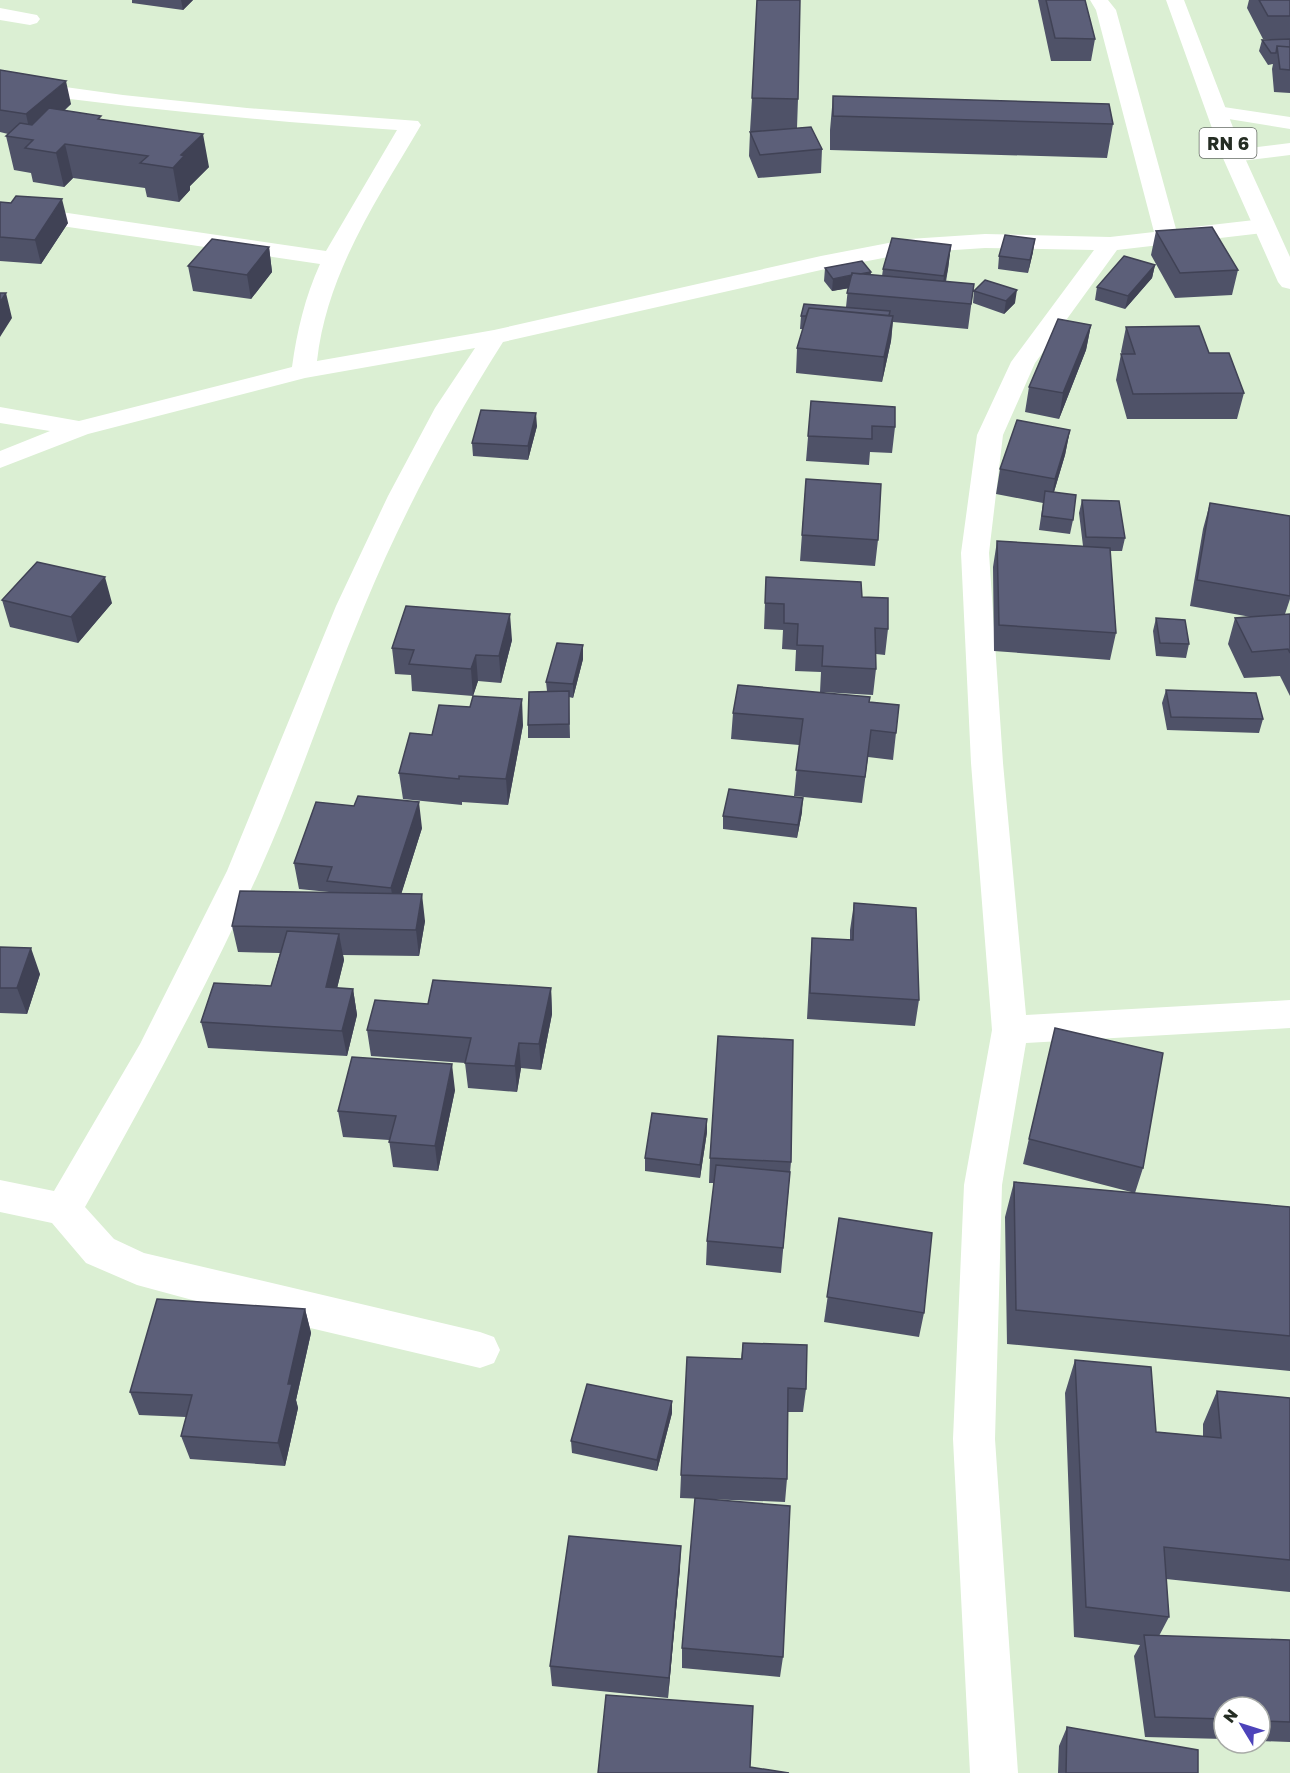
<svg xmlns="http://www.w3.org/2000/svg" width="1290" height="1773" font-family="'Golos Text',sans-serif">
<style>
.lines{fill:none;stroke-linecap:round;stroke-linejoin:round}
.minor{fill:#fff;fill-rule:evenodd}
.major{fill:#fff;fill-rule:evenodd}
.wall{fill:#4f5268}
.shaded-wall{fill:#404255}
.building{fill:#5c5f79;stroke:#404255;stroke-width:1.5}
.labels{text-anchor:middle;dominant-baseline:central;stroke-width:6;stroke-linejoin:round;paint-order:stroke}
.shield{fill:#fff;stroke:#666c65;stroke-width:1.5}
.shield-label{font-size:18px;font-weight:bold;fill:#252d23}
</style>
<rect width="100%" height="100%" fill="#dbefd3"/>
<g class="lines">
<path class="minor" d="M1090 0H1108L1116 10 1176 229 1263 219 1271 221 1274 226 1271 231 1263 233 1117 250 1035 363 1003 435 989 553 1003 763 1026 1015 1290 1000V1028L1026 1043 1002 1185 995 1439 1018 1773H970L953 1439 964 1185 992 1030 971 763 961 553 977 435 1011 362 1094 250 985 248 909 253 821 270 503 342C449 427 402 515 364 607 327 695 298 786 259 872 207 987 147 1097 85 1207L114 1239 144 1253 480 1332 494 1337 500 1350 494 1363 480 1368 196 1301 137 1285 86 1263 52 1223 0 1212V1180L54 1191 140 1044 227 871 336 606 388 496 435 408 475 348 305 378 88 434 0 468V451L50 431 0 423V407L79 421 292 367C297 331 305 297 320 264L0 217V203L326 251 397 130C264 121 132 108 0 90V78L123 95 247 108 418 121 421 125C377 200 327 272 317 361L494 330 821 256 909 239 985 234 1110 237 1154 232 1096 10Z
M0 8 37 15 40 19 37 23 30 25 0 20Z
M1217 106 1290 117V129L1210 116 1207 112 1210 108Z
M1290 143V155L1233 162 1225 161 1222 156 1225 151 1233 150Z"/>
<path class="major" d="M1166 0H1184L1244 156 1290 257V289L1282 287 1278 282 1222 156Z"/>
</g>
<path class="wall" d="M132 0H193L183 10 132 3Z
M1038 0H1085L1095 39 1091 61H1051Z
M1249 0H1290V93L1274 92 1272 69 1273 64 1268 65 1259 51 1262 40 1284 39H1263L1247 8Z
M0 70 71 104 64 111 102 120 209 167 190 186V190L179 202 147 197 145 188 73 178 64 187 33 182 31 173 14 170 6 136 8 134 0 132Z
M833 96 1113 124 1107 158 830 150V130Z
M752 98 798 99 797 128 822 149 821 173 758 178 749 156 750 132 761 131H750Z
M0 202 68 223 41 264 0 261Z
M1156 231 1238 270 1232 295 1175 298 1151 255Z
M951 245 948 269 946 282 974 284 968 329 893 322 891 341 882 382 796 373 797 348 803 329H800L801 316 846 307 848 288 832 291 824 281 825 268 871 272 870 275 882 276 883 269Z
M269 247 272 272 251 299 193 291 188 266Z
M1033 252 1028 273 998 269 999 256Z
M1155 265 1152 278 1125 309 1095 300 1097 287Z
M974 291 1015 303 1004 314 973 303Z
M1091 325 1086 350 1059 419 1025 412 1029 387Z
M1126 327 1209 353 1244 393 1237 419H1127L1116 380 1121 354H1122L1121 352Z
M811 401 895 427 892 453 870 452 869 465 806 461Z
M537 426 528 460 473 456 472 443Z
M1070 430 1065 455 1054 492 1073 520 1070 534 1039 530 1043 503 996 494 1000 469Z
M806 479 878 540 875 566 800 561Z
M1082 500 1125 538 1122 551H1110L1116 633 1110 660 994 651 993 567 997 541 1083 546 1079 513Z
M1210 503 1290 516V599L1285 614H1290V696L1280 676 1244 678 1228 644 1235 618 1251 617 1190 606 1203 529Z
M766 577 862 597 888 629 885 655 876 654V669L873 695 821 692 869 702 896 733 893 760 868 757 862 803 794 796 799 745 731 739 733 713 820 692 821 672 795 671 796 650 782 649 783 630 764 629Z
M2 600 112 603 78 643 10 627Z
M1156 618 1189 644 1186 658 1156 656 1153 631Z
M512 640 501 683 478 681 473 696 412 691 411 675 395 674 392 648Z
M583 645V659L573 698 569 697 570 738H528V725L547 691 546 682Z
M1166 690 1263 719 1259 733 1167 730 1162 703Z
M523 725 508 805 462 802V805L403 799 399 773 432 735Z
M802 812 797 838 723 829V816Z
M422 828 401 894 425 921 419 956 343 955 344 960 337 988 353 989 357 1015 347 1056 208 1048 201 1022 271 986 280 953 238 952 232 926 329 892 299 889 294 863Z
M854 903 919 1000 915 1026 807 1019 810 964 812 938 850 940V930Z
M0 947 40 974 27 1014 0 1013V1014Z
M551 988 552 1014 541 1070 521 1068 517 1092 468 1088 465 1063 371 1056 367 1030 428 1004Z
M1055 1028 1143 1168 1135 1193 1023 1164Z
M455 1090 438 1171 393 1167 389 1140 343 1137 338 1111Z
M707 1132 700 1178 645 1171V1158Z
M710 1158 791 1162 781 1273 706 1265 707 1241 714 1183H709Z
M1014 1182 1290 1207V1371L1007 1344 1005 1217Z
M839 1218 924 1313 919 1337 824 1322Z
M305 1309 311 1333 296 1400 298 1408 285 1466 190 1459 181 1436 186 1417 139 1415 130 1392Z
M743 1343 806 1389 803 1412H788L787 1479 785 1502 680 1498 681 1475 741 1359Z
M1075 1360 1156 1432 1203 1436V1424L1217 1391 1290 1398V1592L1166 1579 1169 1617 1159 1636 1290 1640V1742L1260 1741V1707H1224V1739L1145 1737 1134 1656 1140 1645 1074 1637 1065 1393Z
M672 1413 657 1471 572 1453 571 1441Z
M680 1568 668 1698 552 1686 550 1666Z
M682 1648 783 1657 780 1677 682 1668Z
M1067 1727 1198 1773H1058L1059 1746Z"/>
<path class="shaded-wall" d="M181 0H193L183 10Z
M66 81 71 104 31 138 26 114Z
M203 134 209 167 190 186V190L179 202 173 168 181 155Z
M65 144 73 178 64 187 56 153Z
M62 199 68 223 41 264 35 240Z
M1035 239 1033 252 1028 273 1030 260Z
M951 245 948 269 941 300 944 276Z
M269 247 272 272 251 299 247 275Z
M1155 265 1152 278 1125 309 1128 296Z
M871 272 869 285 832 291 833 279Z
M1017 290 1015 303 1004 314 1006 301Z
M6 293 12 318 0 337V302Z
M893 316 891 341 882 382 884 357Z
M1091 325 1086 350 1059 419 1063 393Z
M536 413 537 426 528 460V446Z
M1070 430 1065 455 1050 505 1055 479Z
M105 577 112 603 78 643 71 617Z
M510 614 512 640 501 683 499 656Z
M583 645V659L573 698V684Z
M476 655 478 681 473 696 471 669Z
M522 699 523 725 508 805 506 779Z
M803 798 802 812 797 838 798 825Z
M419 802 422 828 395 914 391 888Z
M422 894 425 921 419 956 416 930Z
M339 934 344 960 331 1013 326 987Z
M31 948 40 974 27 1014 17 988Z
M551 988 552 1014 541 1070 539 1044Z
M353 989 357 1015 347 1056 342 1031Z
M519 1043 521 1068 517 1092 515 1066Z
M452 1064 455 1090 438 1171 435 1146Z
M707 1119V1132L700 1178V1165Z
M305 1309 311 1333 296 1400 298 1408 285 1466 278 1443 288 1384Z
M672 1401V1413L657 1471V1460Z
M681 1546 680 1568 668 1698 669 1678Z"/>
<path class="building" d="M757 0H800L798 99 752 98Z
M1046 0H1085L1095 39 1055 38Z
M1259 0H1290V16H1268Z
M1290 39V47L1277 46 1276 53H1271L1262 40Z
M1277 46 1290 47V70L1280 69Z
M0 70 66 81 26 114 0 110Z
M833 96 1109 104 1113 124 833 116Z
M49 108 101 116 98 119 203 134 181 155 184 156 173 168 140 163 148 156 65 144 56 153 25 148 33 140 6 136 20 123 32 125Z
M811 127 822 149 760 155 750 132Z
M16 196 62 199 35 240 0 237V202L11 203Z
M1212 227 1238 270 1180 273 1156 231Z
M1005 235 1035 239 1030 260 999 256Z
M892 238 951 245 944 276 883 269Z
M212 239 269 247 247 275 188 266Z
M1124 256 1155 265 1128 296 1097 287Z
M862 261 871 272 860 274 852 273V275L833 279 825 268Z
M852 273 974 284 971 304 847 293Z
M985 280 1017 290 1006 301 974 291Z
M0 293H6L0 302Z
M804 304 890 311 889 316 809 308 806 316H801Z
M809 308 893 316 884 357 797 348Z
M1058 319 1091 325 1063 393 1029 387Z
M1199 326 1209 353H1229L1244 393 1133 394 1121 354H1135L1126 327Z
M811 401 895 407V427L872 426V439L808 436Z
M481 410 536 413 528 446 472 443Z
M1017 420 1070 430 1055 479 1000 469Z
M806 479 881 484 878 540 802 535Z
M1045 491 1076 495 1073 520 1042 516Z
M1082 500 1119 501 1125 538 1086 537Z
M1210 503 1290 516V596L1197 580Z
M997 541 1110 548 1116 633 999 625Z
M37 562 105 577 71 617 2 600Z
M766 577 861 582 862 597 888 598V629L875 628 876 669 822 666 823 646 797 645 798 624 784 623V604L765 603Z
M406 606 510 614 499 656 476 655 471 669 409 664 414 650 392 648Z
M1290 614V653L1288 649 1252 652 1235 618Z
M1156 618 1185 620 1189 644 1160 643Z
M557 643 583 645 573 684 546 682Z
M738 685 870 697 869 702 899 705 896 733 871 730 865 777 796 770 803 719 733 713Z
M1166 690 1256 693 1263 719 1171 717Z
M569 691V724L528 725 529 692Z
M473 696 522 699 506 779 459 776V779L399 773 410 733 432 735 439 705 470 707Z
M729 789 803 798 798 825 723 816Z
M358 796 419 802 391 888 327 881 332 867 294 863 316 802 354 806Z
M240 891 422 894 416 930 232 926Z
M854 903 916 908 919 1000 810 993 812 938 853 940Z
M287 931 339 934 326 987 353 989 342 1031 201 1022 214 983 271 986Z
M0 947 31 948 17 988H0Z
M433 980 551 988 539 1044 519 1043 515 1066 465 1063 471 1038 367 1030 375 1000 428 1004Z
M1055 1028 1163 1053 1143 1168 1029 1139Z
M718 1036 793 1040 791 1162 710 1158Z
M352 1057 452 1064 435 1146 389 1142 396 1116 338 1111Z
M652 1113 707 1119 700 1165 645 1158Z
M716 1165 790 1172 783 1248 707 1241Z
M1014 1182 1290 1207V1336L1016 1310Z
M839 1218 932 1233 924 1313 827 1297Z
M157 1299 305 1309 288 1384H292L278 1443 181 1436 192 1395 130 1392Z
M743 1343 807 1345 806 1389 788 1388 787 1479 681 1475 687 1357 742 1359Z
M1075 1360 1151 1367 1156 1432 1221 1438 1217 1391 1290 1398V1560L1164 1547 1169 1617 1086 1607Z
M587 1384 672 1401 657 1460 571 1441Z
M695 1498 790 1506 783 1657 682 1648Z
M569 1536 681 1546 669 1678 550 1666Z
M1144 1635 1290 1640V1722L1260 1721V1707H1224V1719L1155 1717Z
M606 1695 753 1706 750 1767 789 1773H598Z
M1067 1727 1198 1750V1773H1066Z"/>
<g class="labels">
<rect class="shield" x="1199.5" y="128" width="57" height="30" rx="4.5"/>
<g class="shield-label">
<text x="1228" y="143">RN 6</text>
</g>
</g>
<g transform="translate(1242 1725) rotate(308)"><circle r="28" fill="#ffffff" stroke="#a8aba7" stroke-width="1.5"/>
<path d="M0-4.5L10 22L0 15L-10 22Z" fill="#4d43ba"/>
<text y="-9" font-size="16" font-weight="bold" text-anchor="middle" fill="#252d23">N</text>
</g>
</svg>
